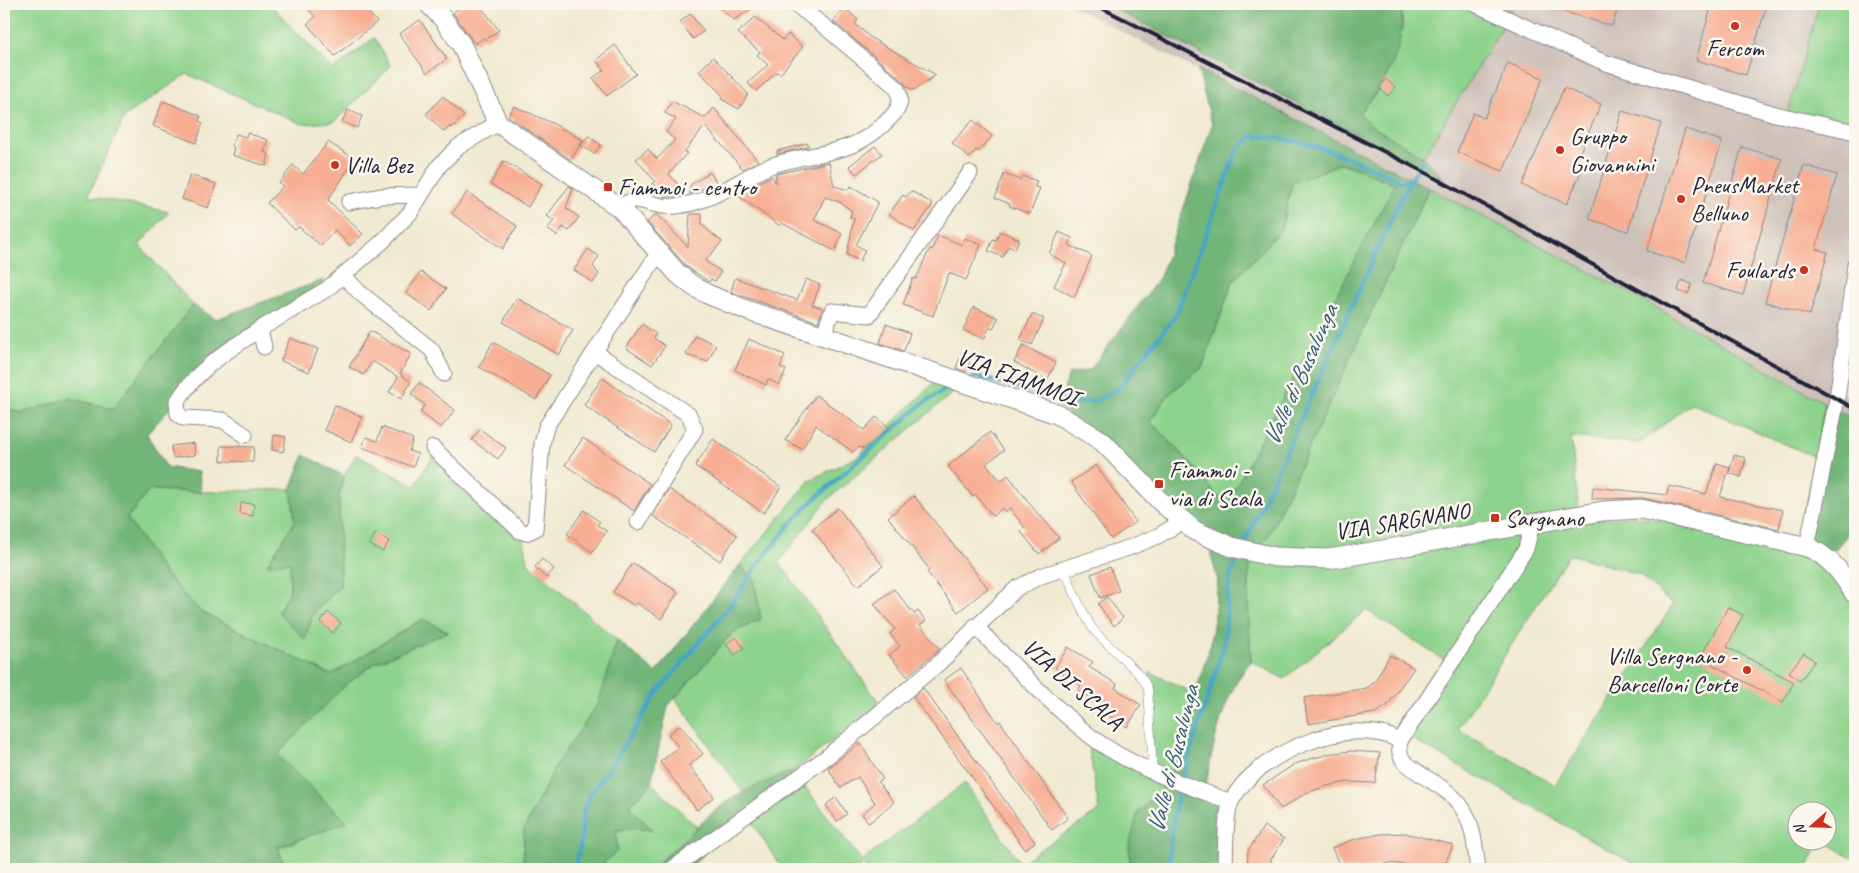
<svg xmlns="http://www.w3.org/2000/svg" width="1859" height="873" font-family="Caveat,sans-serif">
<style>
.industrial{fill:#cec1ba}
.green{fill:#8ed38d;stroke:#587a64;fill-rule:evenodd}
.forest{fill:#72b578;stroke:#4a6c5a;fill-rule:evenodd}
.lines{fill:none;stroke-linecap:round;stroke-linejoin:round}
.stream{stroke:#45a6c4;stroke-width:4.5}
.building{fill:#f7ae92}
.service-casing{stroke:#8a8686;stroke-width:9}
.minor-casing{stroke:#8a8686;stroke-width:17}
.tertiary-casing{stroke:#8a8686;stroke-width:21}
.service{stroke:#fff;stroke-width:8}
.minor{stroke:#fff;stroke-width:15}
.tertiary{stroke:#fff;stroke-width:19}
.rail{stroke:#22223b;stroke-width:4}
.poi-dot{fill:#c8321e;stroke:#fbf7ec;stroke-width:2}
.labels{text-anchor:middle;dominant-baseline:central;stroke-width:5;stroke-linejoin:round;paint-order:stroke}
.poi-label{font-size:24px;fill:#22223b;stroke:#fbf7ec;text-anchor:start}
.street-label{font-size:24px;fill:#22223b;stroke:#fbf7ec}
.water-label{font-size:25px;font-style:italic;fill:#325d79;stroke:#fbf7ec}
</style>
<rect width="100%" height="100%" fill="#fbf7ec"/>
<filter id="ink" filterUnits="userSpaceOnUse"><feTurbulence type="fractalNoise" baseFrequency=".02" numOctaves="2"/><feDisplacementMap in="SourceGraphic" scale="10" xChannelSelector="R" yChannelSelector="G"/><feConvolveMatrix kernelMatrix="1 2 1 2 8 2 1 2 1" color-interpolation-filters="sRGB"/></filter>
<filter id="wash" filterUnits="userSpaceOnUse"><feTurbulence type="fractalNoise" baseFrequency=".0096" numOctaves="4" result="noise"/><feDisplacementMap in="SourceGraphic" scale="20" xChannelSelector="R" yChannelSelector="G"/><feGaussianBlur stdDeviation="1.12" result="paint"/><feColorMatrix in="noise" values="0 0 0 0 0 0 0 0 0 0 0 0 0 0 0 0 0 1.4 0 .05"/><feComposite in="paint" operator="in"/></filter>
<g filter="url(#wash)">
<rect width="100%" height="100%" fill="#f1ead2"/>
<path class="industrial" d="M1068 4H1105L1442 179 1423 157 1512 12 1494 4H1819L1788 112 1855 134V234L1829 386 1855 400V420L1623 289Z"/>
<path class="green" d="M4 4H270L333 70 374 38 391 66 334 122 302 124 187 74 125 116 88 196 169 212 139 245 193 305 113 409 69 398 22 413 4 408Z
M1401 4H1494L1512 11 1423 157 1372 126 1359 113 1375 95 1403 26Z
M1819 4H1855V134L1788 113Z
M1342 163 1396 184 1226 506 1181 453 1150 421 1170 393 1202 368 1232 283 1281 229 1292 183Z
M1429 188 1623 289 1825 403 1815 457 1691 403 1640 443 1571 437 1580 522 1634 516 1796 541 1855 591V859L1823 841 1826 840V810H1796V840L1820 841 1807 869H1643L1410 738 1453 666 1366 610 1284 679 1251 661 1248 606 1250 561 1269 534ZM1569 554 1640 575 1673 605 1555 785 1458 729Z
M937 380 962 385 827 500 779 562 880 704 793 771 743 792 675 698 732 633 761 619 754 579 740 565 810 480 857 457Z
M356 455 415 486 433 455 524 539 528 563 617 640 600 702 557 763 524 830 523 869H285L278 848 346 822 276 755 342 688 375 663 448 631 422 619 331 675 201 612 165 574 127 518 150 490 201 492 291 489 296 521 267 564 290 562V591L278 612 313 614 340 587 339 495 344 476Z
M1150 672 1195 694 1168 782 1129 846 1131 869H867L862 862 860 869H782L750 819 806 788 862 861 965 783 1020 863 1099 811 1089 748 1152 774Z
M651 783 698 828 651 869H597L617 851 616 830 651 829 629 807Z"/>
<path class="forest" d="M1105 4H1401C1405 51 1389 79 1359 113L1372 126 1423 157 1444 179Z
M1198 69 1429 188 1269 534 1250 561 1248 606 1251 661C1219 702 1214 745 1204 794L1225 804 1221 869H1131L1129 846 1138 812 1168 782 1211 643 1218 581 1209 547 1059 406 1069 374 1090 370 1160 277 1212 125ZM1342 163 1395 184 1226 506 1181 453 1150 421 1170 393 1202 368 1232 283 1281 229 1292 183Z
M323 280 322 297 215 357 147 434 166 467 199 472 201 492 150 490 127 518 165 574 201 612 331 675 423 619 448 632 374 663 342 688 277 755 347 822 278 847 285 869H4V408L22 413 69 398 113 409 193 305 216 319Z
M1825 403 1855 420V525L1829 557 1796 541 1808 498Z
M304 455 344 476 339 495 340 587 313 614 305 640 278 612 290 591V562L267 565 295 521 291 489Z
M740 565 754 579 761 619 732 633 668 706 651 783 629 807 652 829 616 830 617 851 597 869H523L524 830 557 763 599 702 617 640 656 673Z
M793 771 806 788 718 836 690 869H651C675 851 694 828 717 809 739 791 767 782 793 771Z"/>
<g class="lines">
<path class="stream" d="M972 378 978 377 1076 403 1095 401 1117 390 1176 315 1237 150 1253 136C1305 137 1355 159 1402 182L1411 180
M1244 544 1400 200 1421 162
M575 869 581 842 583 814 591 793 610 768 657 693 729 607 756 567 791 523 816 498 922 404 953 385
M1169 869C1169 792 1204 720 1223 647 1229 623 1224 597 1231 574 1233 567 1237 560 1240 553"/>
</g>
<g id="blocks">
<path class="building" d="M304 4H361L377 22 335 56 307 24 315 17Z
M464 4H479L499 30 485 40 483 38 475 44 453 13Z
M715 4H759L734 20Z
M1548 4H1619L1612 26 1548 7Z
M1712 4H1767L1746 75 1696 60Z
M845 8 858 20 855 24 871 38 936 75 914 90 907 87 902 80 833 21Z
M690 14 704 31 693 39 680 22Z
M755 17 783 40 788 34 803 47 780 74 777 72 756 91 748 83 768 65 757 55 760 52 738 33Z
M420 20 447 59 427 73 399 34Z
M615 45 636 74 607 96 593 78 604 70 596 60Z
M713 57 748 94 739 109 721 99 723 96 699 71Z
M1508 63 1543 78 1503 171 1457 152 1473 113 1484 118Z
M1386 79 1395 87 1388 96 1379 88Z
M1564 88 1601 104 1573 168 1581 172 1567 204 1522 185Z
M443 96 464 116 452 128 450 126 444 132 426 114Z
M163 101 201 116 199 121 203 123 196 143 153 126Z
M672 101 705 118 714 108 758 161 743 169 705 126 684 152 687 153 669 174 683 191 677 197 663 196 652 183 655 181 636 159 648 149 657 159 675 140 666 132 676 119 665 113Z
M514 106 554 124 583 140 571 160 508 116Z
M348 110 362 116 357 128 342 122Z
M1622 111 1661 123 1628 231 1589 219Z
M973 120 992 136 978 152 976 150 969 158 952 143Z
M1685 129 1722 141 1685 263 1647 251Z
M247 133 268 140 264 152 269 154 266 166 232 155 234 148 232 146 236 134 246 137Z
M588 136 601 145 594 154 581 145Z
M328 142 355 159 328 200 363 234 350 246 335 230 321 246 299 227 295 230 267 203 283 186 279 183 293 165 303 174Z
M808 143V147L777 154V151Z
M875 146 882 154 856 174 849 166Z
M1742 147 1782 159 1743 295 1703 283Z
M504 161 542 184 528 207 490 184Z
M829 162 834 186 848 190 851 186 878 202 856 245 865 250 860 261 847 255 854 218 850 217 852 211 840 202 825 197 814 220 842 233 835 251 782 223 780 226 736 194 771 176 776 183V174Z
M1804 165 1837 175 1816 249 1828 252 1810 315 1765 302Z
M710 172 717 183 690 194V185Z
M1004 174 1020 180 1022 176 1037 181 1035 187 1040 188 1030 214 1009 206 1010 204 995 198Z
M190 175 216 184 208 208 182 199Z
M569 186 573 189 566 208 579 217 569 231 563 227 557 236 547 229 554 221 547 216Z
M911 191 933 204 914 231 889 214 903 195 906 197Z
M467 192 517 226 503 249 452 214Z
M656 214 688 247 690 214H702V225L722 242 705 261 721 272 715 281 711 279 709 282 686 266 647 222Z
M1000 231 1019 239 1015 249 1008 246 1003 257 988 251 993 239 996 240Z
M1059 232 1072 238 1069 245 1092 256 1074 297 1054 286 1066 263 1049 254Z
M938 235 962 245 965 238 981 245 966 280 949 273 933 316 903 305 913 278 916 279 930 248 932 250Z
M588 249 599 256 593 266 599 274 593 283 574 270Z
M421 272 446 289 431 311 406 293Z
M735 278 797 300 806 279 820 285 812 305 823 308 818 322 731 292Z
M1681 280 1692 284 1688 294 1678 291Z
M517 298 573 330 559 355 503 322Z
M974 307 998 318 993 329 989 328 984 339 963 330Z
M1032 314 1044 319 1032 345 1020 340Z
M642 324 656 334 654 338 665 346 652 365 626 348Z
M886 324 910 333 904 351 880 343Z
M370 331 411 354 400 374 411 382 401 399 389 392 398 377 372 361 364 375 349 367Z
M695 335 716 345 708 362 686 355Z
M290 338 318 349 309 372 281 361Z
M749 339 785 355 780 367 786 370 779 385 768 379 766 385 735 370Z
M493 342 550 375 536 400 479 367Z
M1023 345 1056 363 1047 380 1014 362Z
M960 358 970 363 966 372 956 368Z
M602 378 671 425 654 452 584 405Z
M419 383 455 410 441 428 420 412 425 405 411 394Z
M816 395 864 430 876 417 890 428 864 449 859 447 853 452 816 425 802 449 785 440Z
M335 405 362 417 351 442 324 430Z
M382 427 413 439 409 451 418 454 413 467 362 447 366 437 377 441Z
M480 429 506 448 498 459 472 440Z
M990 432 1004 450 986 464 1001 481 1008 475 1040 517 1041 516 1059 538 1039 554 1021 532 1025 528 1010 508 1005 512 1002 508 993 516 975 494 973 497 948 466Z
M274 435 286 437 283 452 272 450Z
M583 438 650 484 634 511 565 465Z
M713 439 781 487 764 513 695 466Z
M194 443 195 455 173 458 171 446Z
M221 446 254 447 253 462 221 461Z
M1734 455 1746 458 1741 477 1729 473Z
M1717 463 1730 467 1720 497 1783 510 1779 529 1643 498 1592 499 1593 487 1667 495 1669 486 1706 494Z
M1096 465 1136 522 1111 539 1071 482Z
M669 489 737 535 720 561 653 516Z
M914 496 988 588 958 612 927 572 930 570 888 517Z
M241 503 254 504 253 516 240 514Z
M838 508 883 566 858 586 812 529Z
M584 510 600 522 597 525 607 531 592 552 567 534Z
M376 533 389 541 383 552 369 544Z
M542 559 554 569 546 578 535 567Z
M633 563 678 592 661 619 637 603 635 606 613 592Z
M1110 567 1119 591 1100 598 1091 574Z
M894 589 914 614 918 611 926 621 920 625 940 649 907 676 889 655 900 646 890 634 895 629 874 604Z
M1107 597 1123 618 1114 626 1098 604Z
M1728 607 1743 615 1727 647 1794 682 1783 702 1700 658Z
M328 612 341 623 333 633 320 622Z
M736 637 744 648 734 655 726 644Z
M1068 647 1093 662 1089 667 1117 684 1115 688 1141 705 1127 727 1103 712 1106 708 1078 690 1081 685 1055 668Z
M1804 653 1815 661 1800 681 1789 672Z
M1390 655 1414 668 1387 706 1375 713 1308 724 1304 698 1367 688 1375 681Z
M961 668 998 723 1000 721 1068 818 1052 830 944 680Z
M923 688 1035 842 1025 849 913 697Z
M680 725 703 754 689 765 714 797 697 810 660 762 679 747 668 735Z
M860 743 883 779 878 782 894 802 869 823 862 814 875 803 858 777 840 788 828 768Z
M1352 751 1380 753 1375 783 1348 782 1327 786 1306 793 1281 809 1263 785 1295 764 1310 759 1333 753Z
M836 797 847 814 837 821 826 805Z
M1264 826 1284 839 1271 859V869H1247L1248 851Z
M1405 833 1453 845 1443 869 1390 863 1360 869H1341L1332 848 1355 839 1381 834Z"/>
</g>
</g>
<g filter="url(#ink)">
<use href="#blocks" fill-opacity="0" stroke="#8a8686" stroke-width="1"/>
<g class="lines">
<g class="service-casing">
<path id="service" d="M1064 569C1073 589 1081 611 1093 629 1107 647 1142 671 1148 689L1153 771"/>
</g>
<g class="minor-casing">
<path id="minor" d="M1475 4 1603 62 1775 114 1855 132
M349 202 381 196 421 195
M620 208C637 194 639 202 658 205 669 208 681 206 692 203 721 196 743 177 770 166 819 149 852 159 891 117 900 108 903 100 896 87L824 26 795 4
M343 275 360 293 432 350 444 374
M823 336 832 311 869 315 970 173
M264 347 260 329 327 289 382 242 410 213 439 166 458 147 498 123
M595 352 689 415 695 429 638 522
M245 435 223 420 183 418 178 414 177 402C196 370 230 349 260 329
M433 448 520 531 526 533 535 529 542 444 546 427 659 252
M1807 547 1837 399 1855 265
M975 626C1012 663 1048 702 1089 735 1130 767 1183 784 1231 802
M672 869 828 756 939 663 1017 588 1041 576 1131 547 1158 536 1175 526 1179 519
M1225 869C1226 851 1224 815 1232 800 1257 753 1351 713 1400 741
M1478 869C1475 848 1474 824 1461 806 1446 785 1420 778 1403 760 1399 755 1399 748 1400 741L1526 549 1530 532 1526 525"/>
</g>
<g class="tertiary-casing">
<path id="tertiary" d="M429 4 444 20 461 44 498 123 620 208 678 274 693 286 707 294 749 311 1057 414 1102 441 1161 502 1195 531 1232 547 1275 557 1329 559 1360 554 1603 511 1641 509 1807 547C1830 556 1842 574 1855 594"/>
</g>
<use href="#service" class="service"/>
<use href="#minor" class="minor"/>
<use href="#tertiary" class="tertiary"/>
<path class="rail" d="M1094 4 1426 173 1855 409"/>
</g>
</g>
<g class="poi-dot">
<circle cx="1735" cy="26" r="5"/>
<circle cx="1560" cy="150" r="5"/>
<circle cx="335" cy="165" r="5"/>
<rect x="603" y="182" width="10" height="10" rx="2.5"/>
<circle cx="1681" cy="199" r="5"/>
<circle cx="1804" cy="270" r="5"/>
<rect x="1154" y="479" width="10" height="10" rx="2.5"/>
<rect x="1490" y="513" width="10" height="10" rx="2.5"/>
<circle cx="1747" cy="670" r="5"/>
</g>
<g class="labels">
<g class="poi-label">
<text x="1735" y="48" text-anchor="middle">Fercom</text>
<text x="1570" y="136">Gruppo<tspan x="1570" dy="28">Giovannini</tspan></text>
<text x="345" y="165">Villa Bez</text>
<text x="1691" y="185">PneusMarket<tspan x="1691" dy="28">Belluno</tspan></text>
<text x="618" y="187">Fiammoi - centro</text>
<text x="1794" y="270" text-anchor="end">Foulards</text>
<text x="1169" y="470">Fiammoi -<tspan x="1169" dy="28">via di Scala</tspan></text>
<text x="1505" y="518">Sargnano</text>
<text x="1737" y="656" text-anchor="end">Villa Sergnano -<tspan x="1737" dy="28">Barcelloni Corte</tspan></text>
</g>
<g class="street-label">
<text transform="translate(1018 377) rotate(20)">VIA FIAMMOI</text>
<text transform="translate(1402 521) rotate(-9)">VIA SARGNANO</text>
<text transform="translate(1073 684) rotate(41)">VIA DI SCALA</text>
</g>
<g class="water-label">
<text transform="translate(1300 375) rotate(-66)">Valle di Busalunga</text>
<text transform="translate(1173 759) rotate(-76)">Valle di Busalunga</text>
</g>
</g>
<rect width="1859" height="873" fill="none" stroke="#fbf7ec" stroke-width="20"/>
<g transform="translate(1812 826) rotate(250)"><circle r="24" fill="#fbf7ec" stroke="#a4a2a5"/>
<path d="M0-4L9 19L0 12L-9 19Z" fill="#c8321e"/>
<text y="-8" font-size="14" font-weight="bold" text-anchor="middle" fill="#22223b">N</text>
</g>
</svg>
